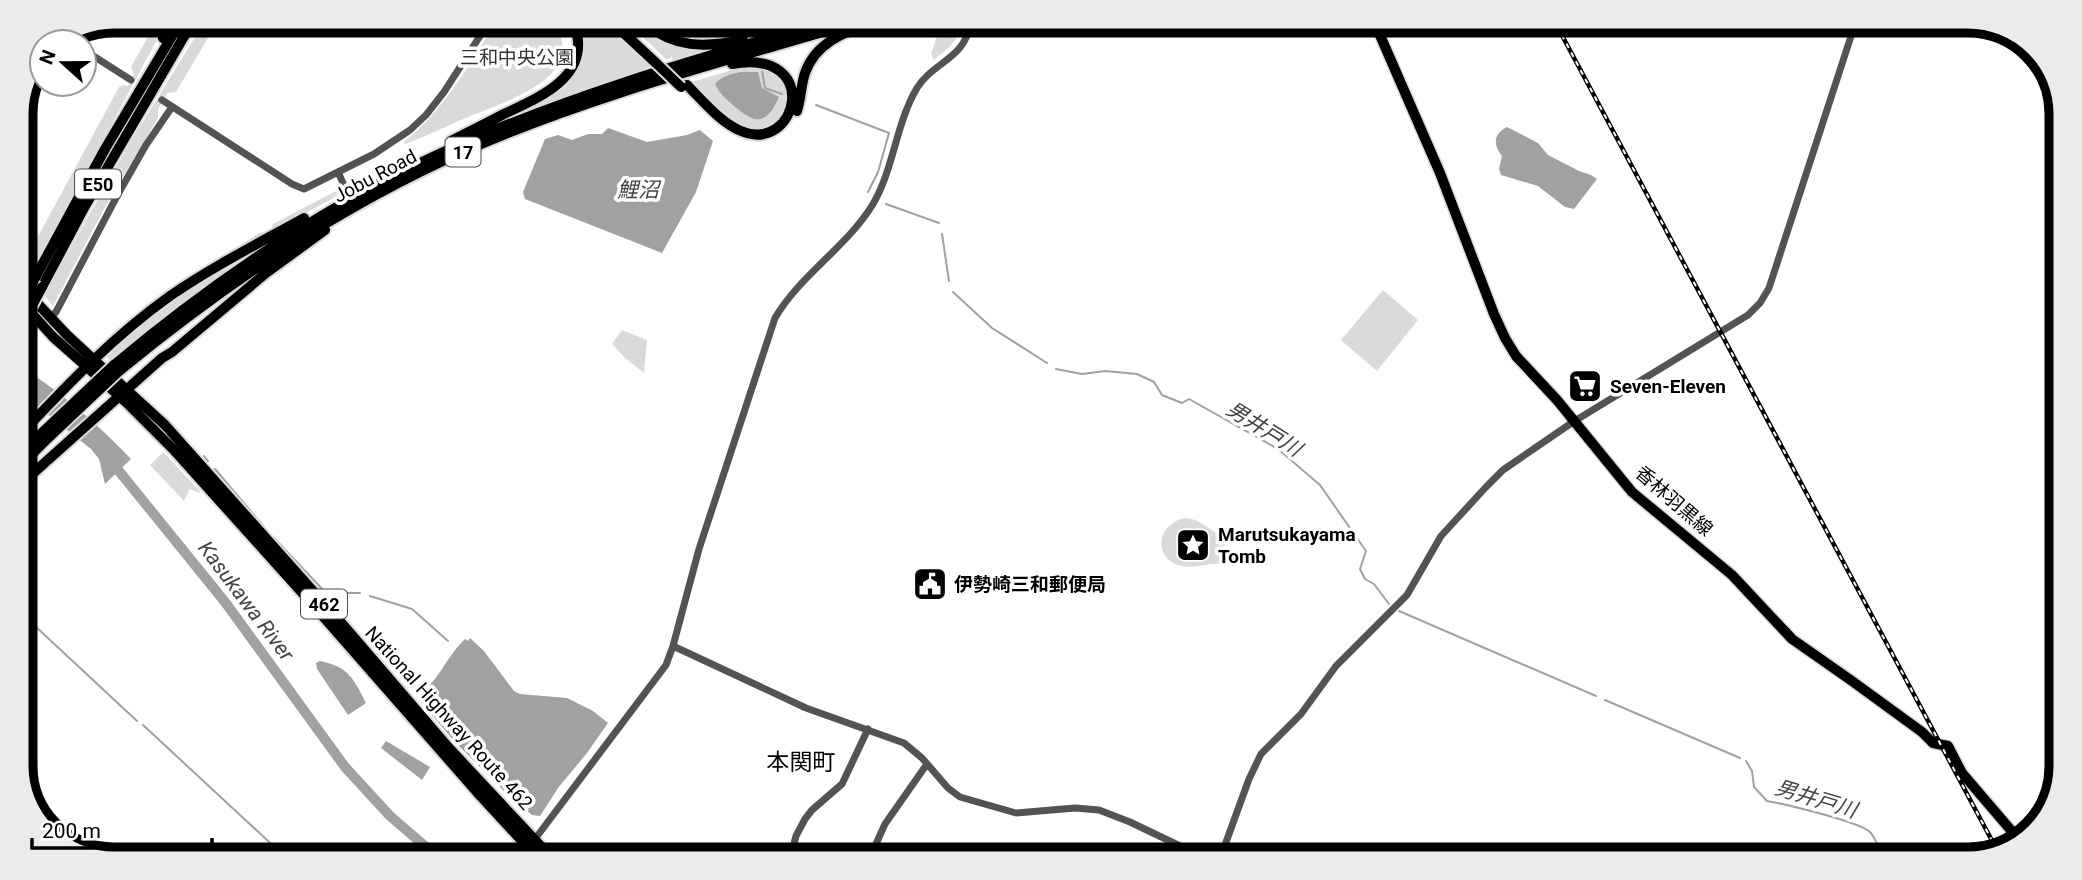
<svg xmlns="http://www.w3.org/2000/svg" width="2082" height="880" font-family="Roboto,'Noto Sans JP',sans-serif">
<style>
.green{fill:#dadada}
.water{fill:#a1a1a1}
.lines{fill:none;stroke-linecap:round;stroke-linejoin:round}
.stream{stroke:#a1a1a1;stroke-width:2}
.river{stroke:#a1a1a1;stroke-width:10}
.major-casing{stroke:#dbdbdb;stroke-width:13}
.highway-casing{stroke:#dbdbdb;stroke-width:14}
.minor{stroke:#535353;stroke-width:7}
.major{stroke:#000;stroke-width:10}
.highway{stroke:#000;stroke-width:10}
.rail-casing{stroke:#000;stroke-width:4.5}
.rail{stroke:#fff;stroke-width:2;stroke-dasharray:5;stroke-linecap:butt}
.highway-bridge-casing{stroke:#dbdbdb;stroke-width:14;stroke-linecap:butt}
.highway-bridge{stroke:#000;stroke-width:10}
.labels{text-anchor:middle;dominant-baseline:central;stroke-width:7;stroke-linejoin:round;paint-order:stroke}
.shield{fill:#fff;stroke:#4c4c4c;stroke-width:2}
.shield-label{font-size:18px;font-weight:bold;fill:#000}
.park-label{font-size:19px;fill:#313131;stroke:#fff}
.street-label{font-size:19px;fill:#000;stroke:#fff}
.poi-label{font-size:19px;font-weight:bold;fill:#000;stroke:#fff;text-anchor:start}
.water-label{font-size:21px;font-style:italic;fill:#424242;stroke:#fff}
.quarter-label{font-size:23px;fill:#000;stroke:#fff}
.rim{fill:none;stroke:#000;stroke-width:9}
</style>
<rect width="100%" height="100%" fill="#fff"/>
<path class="green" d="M157 21H167L29 278 21 273V268L119 87 124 85 128 86 134 75 131 67Z
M205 21H218L176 92 167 93 158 109V118L103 211 53 306 44 295 131 141Z
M496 22 553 23C593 77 501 103 466 118 445 126 426 137 405 144L404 142C444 110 469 65 496 22Z
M578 23H605L652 65 639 72 565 96 506 118 569 78Z
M628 23H639L653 35 717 48 672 63V56L667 60Z
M650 23H695L717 30 748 32V34L713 42 674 36Z
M941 24H961C958 43 947 49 934 60L931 54Z
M739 68C747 68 759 66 767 69 803 80 788 145 740 125 721 117 706 97 691 82Z
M401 157 405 160 283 225 177 287 259 233 262 232 265 234 270 231 273 224Z
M278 237 199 291 109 362 108 357 105 355 167 302Z
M1383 290 1418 320 1377 371 1341 340Z
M622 330 647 340 644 373 625 358 612 344Z
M163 452 200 491 199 493 190 489 184 501 150 465Z
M1184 518C1200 518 1211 532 1226 538L1224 548 1233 552 1227 565C1210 560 1194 571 1178 565 1153 556 1157 525 1184 518Z"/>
<path class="water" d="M741 72H758L762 88 779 97C767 125 755 125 733 105 726 99 719 93 715 84 722 76 731 74 741 72Z
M1507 127 1538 143 1548 155 1579 171 1591 175 1597 179 1574 209 1565 207 1538 186 1501 175 1499 169 1502 156C1493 145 1493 134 1507 127Z
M608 128 647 142 687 135 700 130 713 141 696 192 662 253 525 199 523 192 545 139 558 135 572 140 588 134H602Z
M21 367C63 393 97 424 131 459L105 484 99 459 91 449 21 393Z
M470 638 484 651 514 691 520 694 567 698 593 711 608 723 587 753 558 788 540 816 532 815 506 793 454 741 419 700C421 693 424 692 429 686 442 672 450 653 465 639L468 641Z
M320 661C349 667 353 678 366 703L348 715 317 669 316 663Z
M386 741 430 767 422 780 381 748Z"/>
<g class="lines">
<path class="stream" d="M762 70 765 88 782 94
M816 105 889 133 878 172 868 192
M886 204 939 223
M942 234 949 281
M953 292 992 328 1047 363
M1056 369 1082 374 1105 371 1137 374 1154 382 1162 395 1182 403 1189 399 1278 449 1320 485 1366 551 1360 569 1365 579 1374 584 1389 604
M204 456 208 461
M215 469 264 527
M274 538 326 593H360
M370 596 412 609 448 641
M1399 611 1596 696
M21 613 137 721
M1605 700 1740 758
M143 725 281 853
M1746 761 1752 771 1754 787 1767 801C1784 804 1862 822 1871 833 1876 840 1880 850 1884 857L1883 859
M471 853 473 851"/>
<path class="river" d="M110 460 225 602 345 767 390 816 433 853"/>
<g class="major-casing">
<path id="major" d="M1376 26 1440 173 1494 314 1505 338 1516 356 1557 400 1632 492 1732 575 1792 639 1852 681 1922 732 1933 743 1948 746 1962 773 2021 842
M21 286 67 335 94 360
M25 306 53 337 87 367"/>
</g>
<g class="highway-casing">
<path id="highway" d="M613 23 656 63
M643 23C676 48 703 48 743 40
M163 38 172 21
M687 85C703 101 720 122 741 131 798 155 823 48 732 64
M797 111C801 98 801 85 805 73 815 44 843 32 869 24
M451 141C469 132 487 123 504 114 543 96 593 75 574 23
M35 278 105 149 181 21
M42 287 85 206 193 21
M94 360 165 425 345 627 448 747 548 854
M114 365C213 282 319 209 437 155 558 99 689 61 817 24
M87 367 127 403 173 449 306 597 477 792 534 854
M119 371C227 283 340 206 467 150 590 96 722 62 850 24
M21 434C67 385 115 335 170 296 212 267 259 243 304 218
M21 454 43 432
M21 465 49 437
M21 484 162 358 172 352 266 273 325 230"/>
</g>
<path class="minor" d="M68 40 72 42
M84 50 131 80
M162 100 292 184 304 189 374 154 410 130 426 115 444 92 489 22
M338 172 343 183
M50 318 56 312 117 196 146 145 172 107
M673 646 806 708 904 743 922 758 948 788 960 797 1016 813 1075 808 1099 810 1130 822 1201 856
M532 843 666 665 673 646 699 549 775 318C800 275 847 247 873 204 894 168 896 123 917 88 934 61 965 59 970 24
M791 855 796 836 805 819 812 810 842 784 868 729
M871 855 885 824 927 764
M1221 856 1249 779 1261 754 1301 714 1336 666 1407 595 1441 536 1486 487 1503 470 1573 422 1748 315 1760 303 1769 288 1854 27"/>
<use href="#major" class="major"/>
<use href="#highway" class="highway"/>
<g class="rail-casing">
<path id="rail" d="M1557 26 1997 850"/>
</g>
<use href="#rail" class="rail"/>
<g class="highway-bridge-casing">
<path id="highway-bridge" d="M656 63 681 87
M21 304 35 278
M21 326 42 287
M43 432 114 365
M49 437 119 371"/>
</g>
<use href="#highway-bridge" class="highway-bridge"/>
</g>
<defs>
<g id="supermarket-square" transform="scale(1.75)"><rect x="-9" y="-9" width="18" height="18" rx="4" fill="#000" stroke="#fff"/><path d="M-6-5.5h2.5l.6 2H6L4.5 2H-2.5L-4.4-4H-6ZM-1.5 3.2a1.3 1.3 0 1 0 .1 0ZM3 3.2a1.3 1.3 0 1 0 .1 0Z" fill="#fff"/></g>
<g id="sight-square" transform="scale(1.75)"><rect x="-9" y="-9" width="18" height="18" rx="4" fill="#000" stroke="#fff"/><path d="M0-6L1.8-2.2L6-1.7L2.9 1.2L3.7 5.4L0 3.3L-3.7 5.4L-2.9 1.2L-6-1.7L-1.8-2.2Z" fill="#fff"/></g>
<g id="civic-square" transform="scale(1.75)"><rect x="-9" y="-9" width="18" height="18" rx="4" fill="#000" stroke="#fff"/><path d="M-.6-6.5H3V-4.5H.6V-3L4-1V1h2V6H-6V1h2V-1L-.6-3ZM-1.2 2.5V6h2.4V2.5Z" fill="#fff"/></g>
</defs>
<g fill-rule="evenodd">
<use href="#supermarket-square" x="1585" y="386"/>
<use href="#sight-square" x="1193" y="545"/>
<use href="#civic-square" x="930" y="584"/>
</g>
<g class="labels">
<g class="shield">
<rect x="445.5" y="137.5" width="35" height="29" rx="5"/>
<rect x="75" y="169.5" width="46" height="29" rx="5"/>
<rect x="301" y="589.5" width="46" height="29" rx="5"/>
</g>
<g class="shield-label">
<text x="463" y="152">17</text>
<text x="98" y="184">E50</text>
<text x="324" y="604">462</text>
</g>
<g class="park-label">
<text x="517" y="57">三和中央公園</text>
</g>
<g class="street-label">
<text transform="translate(375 176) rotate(-28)">Jobu Road</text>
<text transform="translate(1674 501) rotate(41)">香林羽黒線</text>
<text transform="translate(449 718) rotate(48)">National Highway Route 462</text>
</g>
<g class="poi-label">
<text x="1610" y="386">Seven-Eleven</text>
<text x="1218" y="534">Marutsukayama<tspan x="1218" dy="22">Tomb</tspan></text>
<text x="954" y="584">伊勢崎三和郵便局</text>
</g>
<g class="water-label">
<text x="638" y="190">鯉沼</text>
<text transform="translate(1264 429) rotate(32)">男井戸川</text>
<text transform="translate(246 601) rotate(53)">Kasukawa River</text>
<text transform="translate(1816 799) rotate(17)">男井戸川</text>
</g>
<g class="quarter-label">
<text x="801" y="762">本関町</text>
</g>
</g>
<path d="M0 0H2082V880H0ZM114 33H1968A81 81 0 0 1 2049 114V766A81 81 0 0 1 1968 847H114A81 81 0 0 1 33 766V114A81 81 0 0 1 114 33Z" fill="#ebebeb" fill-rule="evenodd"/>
<path class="rim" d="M114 33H1968A81 81 0 0 1 2049 114V766A81 81 0 0 1 1968 847H114A81 81 0 0 1 33 766V114A81 81 0 0 1 114 33Z"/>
<g transform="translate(63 63) rotate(291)"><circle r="33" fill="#ffffff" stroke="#999999" stroke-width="2"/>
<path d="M0-5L12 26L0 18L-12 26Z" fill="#000000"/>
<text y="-10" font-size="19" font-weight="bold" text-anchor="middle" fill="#000000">N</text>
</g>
<path d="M32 838v10h180v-10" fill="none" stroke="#000000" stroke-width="3.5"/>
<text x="42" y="838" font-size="21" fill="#000000" stroke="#ffffff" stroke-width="5" paint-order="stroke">200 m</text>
</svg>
